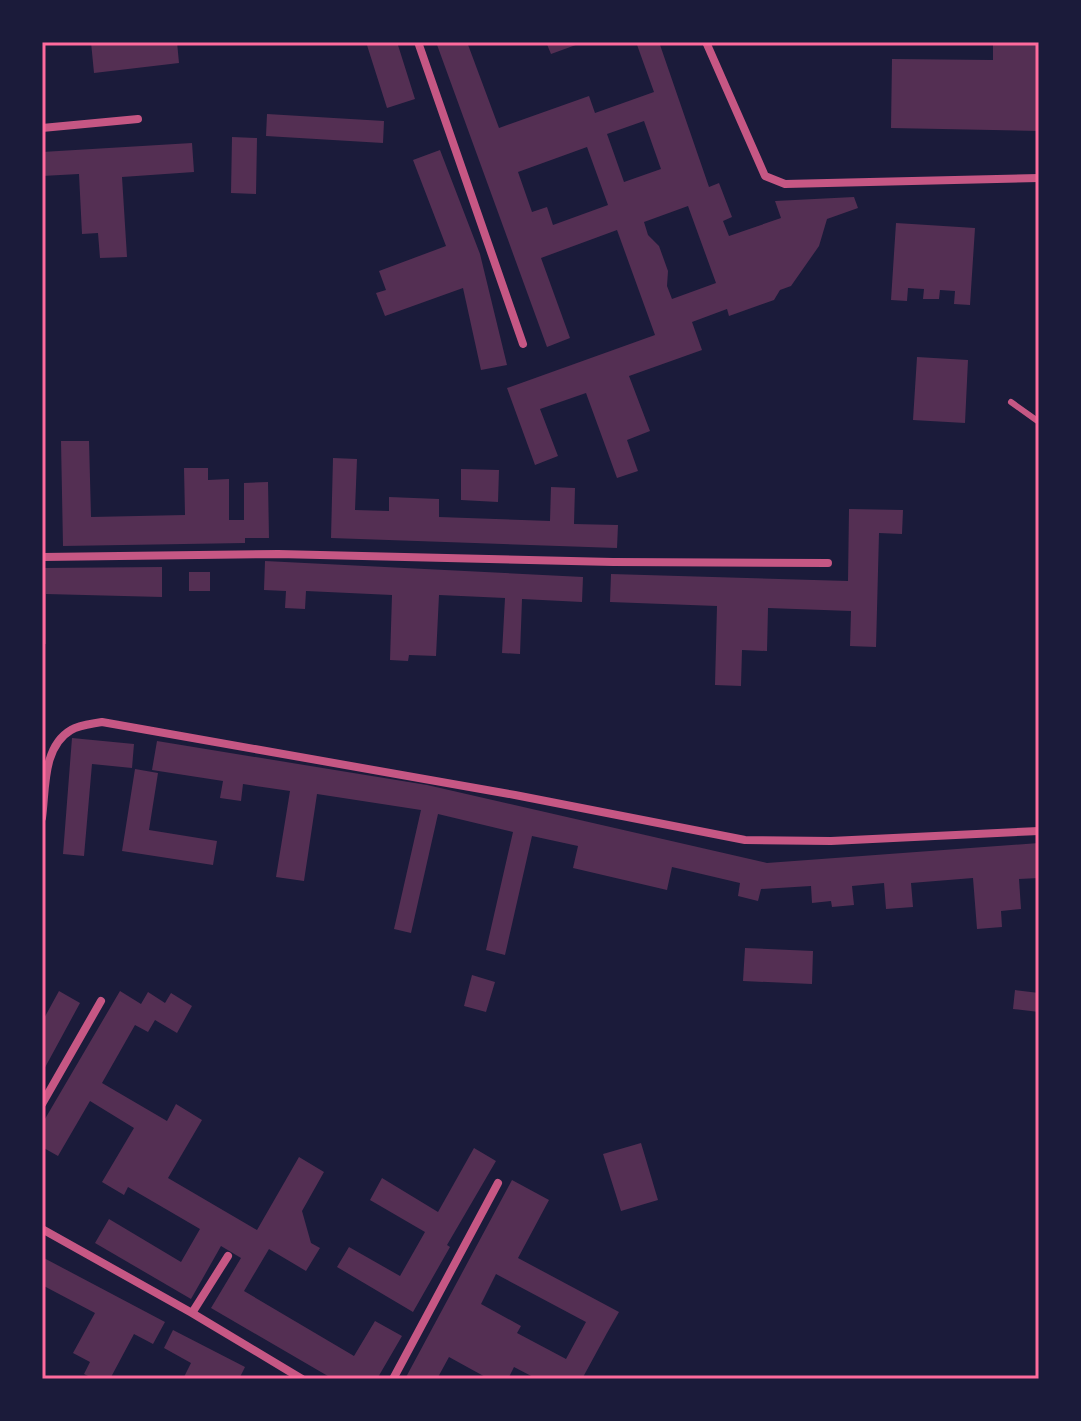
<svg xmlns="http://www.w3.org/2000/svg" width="1081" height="1421" font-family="'Varela Round',sans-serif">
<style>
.building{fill:#542f53;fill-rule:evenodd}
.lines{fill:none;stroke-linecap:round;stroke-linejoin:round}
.service{stroke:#c65784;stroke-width:6}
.minor{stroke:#c65784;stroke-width:8}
.neatline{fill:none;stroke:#ff6b9d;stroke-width:3}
</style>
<rect width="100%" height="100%" fill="#1b1b3a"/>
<path class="building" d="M91 42H177L179 63 94 73Z
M366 42H397L415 99 387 108Z
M436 42H467L499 128 589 96 595 113 654 92 636 42H659L709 187 719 183 732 217 723 221 729 236 781 218 775 201 854 197 858 208 827 219 819 246 791 286 780 290 774 300 729 316 727 309 692 322 702 350 629 376 650 431 627 440 638 471 617 478 586 393 540 409 558 456 535 465 507 388 655 335 617 230 541 258 570 338 547 347ZM644 121 661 169 624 182 607 134ZM587 147 608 205 553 225 547 207 532 212 518 172ZM688 206 716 283 672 299 667 286 668 271 659 246 648 235 644 222Z
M546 42H584L551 54Z
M993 42H1039V131L891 128 892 59 993 60Z
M267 114 384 121 383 143 266 136Z
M232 137 257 138 256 194 231 193Z
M192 143 194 172 122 177 127 257 100 258 98 233 82 234 79 174 42 176V152Z
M440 150 480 254 507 365 481 370 463 288 385 316 376 293 386 290 379 271 446 246 413 160Z
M896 223 975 228 970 305 954 304 955 291 940 290 939 299H923L924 289 908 288 907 301 891 300Z
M917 357 968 360 965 423 913 420Z
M61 441H89L91 517 185 515 184 468H208V480L229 479V520H244V483L268 482 269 538H245V543L63 546Z
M333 458 357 459 355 510 389 511V497L439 499V517L550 521 551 487 575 488 574 524 618 525 617 548 331 538Z
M461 469 499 470 498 502 461 500Z
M849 509 903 510 902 534 879 533 876 647 850 646 851 611 768 608 767 651 742 650 741 686 715 685 717 606 610 602 611 574 848 581Z
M265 561 583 577 582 602 522 599 520 654 502 653 505 598 439 595 436 656 409 655 408 661 390 660 392 595 306 591 305 609 285 608 286 591 264 590Z
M162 567V597L46 594V644H42V568Z
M189 572H210V591H189Z
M72 738 134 744 132 768 92 764 84 856 63 854Z
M157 741 427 785 767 863 1039 843V878L1019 879 1021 909 1001 911 1002 927 977 929 973 878 911 883 913 907 886 909 884 883 852 886 854 905 832 907 831 901 812 903 811 886 761 889 758 901 738 896 740 883 672 867 667 890 573 868 578 846 532 836 505 955 486 950 513 832 438 814 411 933 394 929 421 810 317 794 304 881 276 877 290 791 243 784 241 801 220 798 223 781 152 770Z
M135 769 158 773 149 830 217 841 213 865 122 851Z
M745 948 813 951 812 984 743 981Z
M472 975 495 982 486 1012 464 1006Z
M1015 990 1039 993V1012L1013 1009Z
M59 991 80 1003 42 1073V1022Z
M120 991 141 1004 148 992 165 1003 171 993 192 1006 177 1033 155 1020 148 1032 135 1025 102 1083 167 1121 176 1104 202 1120 168 1178 257 1230 299 1157 324 1172 302 1211 311 1243 320 1248 306 1271 269 1249 244 1291 354 1356 375 1321 402 1336 377 1379H333L211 1308 241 1258 221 1246 191 1299 95 1243 109 1219 181 1262 200 1229 128 1187 124 1195 102 1182 134 1128 90 1101 58 1156 42 1147V1124Z
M641 1143 658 1200 621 1211 603 1154Z
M474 1148 496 1161 447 1245 450 1247 413 1312 337 1267 349 1247 400 1276 425 1232 370 1200 382 1178 438 1212Z
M512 1180 549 1200 518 1258 619 1312 607 1333 582 1379H537L514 1367 508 1379H489L449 1357 437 1379H405ZM496 1274 586 1322 566 1359 517 1333 521 1326 481 1304Z
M42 1257 165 1322 153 1344 134 1334 110 1379H94L84 1374 90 1362 73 1353 95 1313 42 1285Z
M173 1330 245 1367 239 1379H183L191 1363 164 1348Z"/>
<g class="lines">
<path class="service" d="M1011 402 1039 422"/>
<path class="minor" d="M418 42 523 344
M706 42 765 176 785 184 1039 178
M42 128 138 119
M42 557 278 554 613 562 828 563
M42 818C46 790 42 747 71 730 79 725 92 724 102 722L515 795 745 840 831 841 1039 831
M42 1104 101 1001
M42 1229 192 1313 302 1379
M192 1313 228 1256
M393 1379 498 1183"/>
</g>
<rect width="1081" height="1421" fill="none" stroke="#1b1b3a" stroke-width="88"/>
<rect x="44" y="44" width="993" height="1333" class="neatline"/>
</svg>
